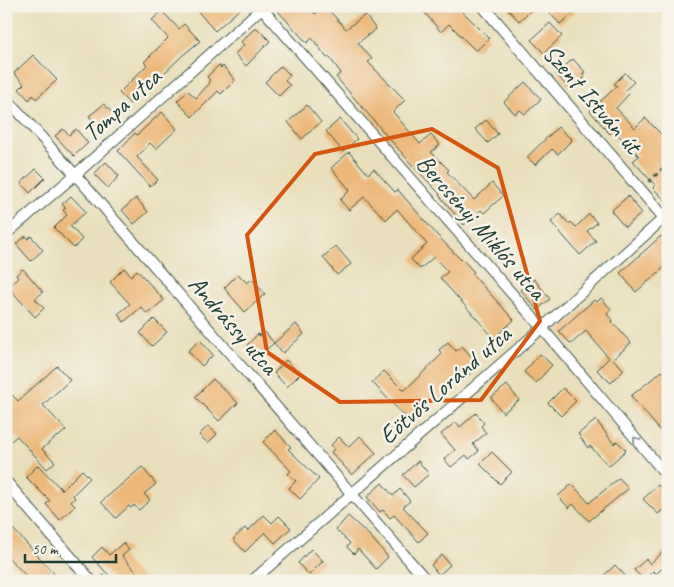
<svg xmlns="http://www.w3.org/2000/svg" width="674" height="587" font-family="Caveat,sans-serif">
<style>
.building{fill:#ecb87a}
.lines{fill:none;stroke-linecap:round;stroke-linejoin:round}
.minor-casing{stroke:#3d5548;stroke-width:12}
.tertiary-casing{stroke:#3d5548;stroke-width:13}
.path{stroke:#3d5548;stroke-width:2.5;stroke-dasharray:4 4;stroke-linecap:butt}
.minor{stroke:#fff;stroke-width:10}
.tertiary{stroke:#fff;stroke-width:11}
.oneway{stroke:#8f9e9a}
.marked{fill:none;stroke:#d45610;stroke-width:4;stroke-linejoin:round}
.labels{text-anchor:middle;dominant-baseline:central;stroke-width:5;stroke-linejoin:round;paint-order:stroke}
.street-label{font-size:25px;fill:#1f3d34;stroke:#f7f3e8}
</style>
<rect width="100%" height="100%" fill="#f7f3e8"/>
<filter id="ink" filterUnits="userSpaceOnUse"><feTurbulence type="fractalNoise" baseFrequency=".02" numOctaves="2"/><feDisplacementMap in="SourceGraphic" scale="10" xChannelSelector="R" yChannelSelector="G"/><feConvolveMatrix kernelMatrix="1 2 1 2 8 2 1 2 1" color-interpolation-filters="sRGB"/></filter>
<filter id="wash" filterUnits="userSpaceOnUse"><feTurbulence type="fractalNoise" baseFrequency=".0096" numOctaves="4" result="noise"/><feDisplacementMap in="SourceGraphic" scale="20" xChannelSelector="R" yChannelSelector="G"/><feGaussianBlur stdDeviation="1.12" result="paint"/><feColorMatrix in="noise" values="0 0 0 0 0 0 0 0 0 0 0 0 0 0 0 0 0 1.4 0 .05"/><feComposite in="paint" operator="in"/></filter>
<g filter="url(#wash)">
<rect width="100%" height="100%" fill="#e9dfbc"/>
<g id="blocks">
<path class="building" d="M193 6H243L215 31Z
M283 6H309L315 14 325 6 346 29 365 15 376 29 358 43 372 59 368 62 405 100 393 112 420 144 431 135 440 145 431 152 449 170 447 172 474 200 492 183 503 196 484 213 481 210 464 225 439 195 440 194 414 167 336 77 341 73 329 57 327 58 312 38 307 43 278 11Z
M419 6H457L489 38 476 51 449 24 441 32Z
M505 6H536L519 21Z
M543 6H571L575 12 560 24Z
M162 11 179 29 184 24 200 41 183 55 135 101 134 99 130 104 119 93 147 65 144 62 168 38 152 20Z
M550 23 562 36 544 53 531 40Z
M256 27 270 41 246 66 235 54 244 45 241 42Z
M33 55 57 80 36 99 33 95 29 100 19 89 24 84 14 73Z
M573 59 585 72 582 74 585 77 574 87 572 84 568 87 556 74Z
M219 65 221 68 223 66 235 80 221 94 218 91 192 117 177 101 188 91 196 98 210 83 208 82 210 80 207 77Z
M281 66 290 75 285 81 290 85 279 96 265 82Z
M625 73 634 82 625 90 629 94 616 108 635 128 645 118 662 135 668 130V203L653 188 655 185 633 161 639 156 613 130 610 134 590 111 617 86 614 84Z
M525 82 541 99 525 114 520 110 515 114 504 102Z
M104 104 115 116 100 129 89 116Z
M307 105 321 122 302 139 288 122Z
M162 112 177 129 156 149 150 143 137 157 158 180 150 186 118 151 135 133 137 135Z
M340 119 357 139 343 152 326 131Z
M486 120 498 134 488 143 475 129Z
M558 127 572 140 558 154 552 149 535 165 527 157Z
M63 129 69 135 76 129 88 143 74 156 55 136Z
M349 152 368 174 374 169 395 192 398 190 437 235 461 260 462 259 474 272 472 274 514 320 494 338 440 278 448 272 434 257 420 269 411 259 427 244 397 209 386 220 364 197 349 210 340 200 350 190 331 168Z
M106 162 119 176 108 188 94 174Z
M36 169 45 178 30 193 21 183Z
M71 196 86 212 70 226 82 239 74 248 54 228 67 215 63 210 66 208 62 204Z
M628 196 642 213 625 227 611 211Z
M136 198 148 212 134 224 122 210Z
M560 214 569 224 571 222 576 227 589 214 597 223 587 231 596 241 580 255 551 222Z
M26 236 28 239 31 236 43 250 31 261 16 244Z
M661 236 668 243V264L636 292 620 273Z
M336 246 351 264 337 275 323 257Z
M124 268 131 276 137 270 164 300 147 314 141 307 124 322 118 314 130 304 110 282Z
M23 269 43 292 35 299 44 308 35 317 8 287 18 278 16 275Z
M238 274 247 283 252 279 265 294 245 312 224 288Z
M534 279 550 299 537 310 521 290Z
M601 298 611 309 607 314 613 321 612 322 631 343 613 359 624 370 611 383 597 370 609 358 586 331 571 344 559 331 594 300 597 302Z
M154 319 167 332 152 346 140 333Z
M296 324 304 334 283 353 274 343Z
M265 332 274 343 257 357 247 345 258 334 260 336Z
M200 340 213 355 202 366 188 351Z
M448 342 456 351 462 346 479 365 464 379 460 374 435 400 433 398 409 421 372 382 384 371 404 391 442 354 439 350Z
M540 354 552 365 536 383 524 372Z
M286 360 300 374 287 387 274 373Z
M57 366 70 380 43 405 66 430 58 437 57 436 42 449 55 462 47 469 17 436 6 445V389L18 401Z
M662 371 668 376V440L631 396Z
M213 379 238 403 219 421 195 397Z
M507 385 519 400 503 413 491 398Z
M563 388 576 401 561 416 548 403Z
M476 413 484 423 481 426 486 433 473 444 479 451 469 459 466 455 451 467 444 459 455 450 441 434 456 422 460 427Z
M596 420 614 444 617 441 626 450 609 466 590 446 588 448 578 434Z
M208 426 217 434 208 443 199 435Z
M275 430 291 447 288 449 319 479 300 499 289 488 296 481 288 474 291 471 263 442Z
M360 436 376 453 352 475 331 452 334 449 331 445 339 437 349 447Z
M492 452 512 472 500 484 480 464Z
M418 461 429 474 414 487 403 475Z
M38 465 62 490 82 470 90 478 73 495 75 498 71 502 75 506 60 520 46 504 50 501 26 477Z
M142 467 156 484 144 494 150 500 139 510 134 505 131 508 129 506 116 518 101 502Z
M619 478 629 488 589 521 573 504 569 508 558 496 572 484 589 503Z
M382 483 393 496 400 489 410 501 403 507 428 533 419 542 394 515 390 518 383 510 380 512 367 497Z
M658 485 668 495V506L658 514 643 499Z
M264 515 272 523 279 516 291 528 275 543 265 532 245 552 233 539 245 528 248 531Z
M348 516 369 535 388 557 376 569 358 549 354 554 347 547 350 543 336 530Z
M13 529 27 544 61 581H31L6 555V536Z
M123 543 129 550 122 556 144 581H114L92 557 102 547 109 555Z
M668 547V563L656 574 653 571 644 580 634 570 646 559 650 564Z
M311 549 323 561 309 575 298 563Z
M442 555 450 565 439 575 431 565Z
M615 565 630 581H598Z"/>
</g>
</g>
<g filter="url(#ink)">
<use href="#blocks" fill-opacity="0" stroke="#3d5548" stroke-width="1"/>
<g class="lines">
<g class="minor-casing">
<path id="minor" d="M260 6 542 328 668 477
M6 98 79 179 427 581
M6 234 75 175 264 6
M252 581 542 328 664 218"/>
</g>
<g class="tertiary-casing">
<path id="tertiary" d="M483 6 668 222
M6 482 91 581"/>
</g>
<path class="path" d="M649 182 668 163
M101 578 104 576 108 581"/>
<use href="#minor" class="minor"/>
<use href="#tertiary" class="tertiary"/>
</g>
<defs><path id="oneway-chevron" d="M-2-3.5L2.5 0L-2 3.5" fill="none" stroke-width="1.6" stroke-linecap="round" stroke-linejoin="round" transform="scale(1.25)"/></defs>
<use class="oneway" href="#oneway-chevron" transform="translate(636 440) rotate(-130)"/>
</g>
<path class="marked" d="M432 129 498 168 540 321 481 400 340 402 267 352 247 235 315 154Z"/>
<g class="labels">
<g class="street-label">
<text transform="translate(592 99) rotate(49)">Szent István út</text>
<text transform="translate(122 105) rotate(-42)">Tompa utca</text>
<text transform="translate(481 227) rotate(49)">Bercsényi Miklós utca</text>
<text transform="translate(233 325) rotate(49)">Andrássy utca</text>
<text transform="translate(445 385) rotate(-41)">Eötvös Loránd utca</text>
</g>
</g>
<rect width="674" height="587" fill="none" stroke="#f7f3e8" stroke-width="25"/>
<path d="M25 554v8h91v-8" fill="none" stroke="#1f3d34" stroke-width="2.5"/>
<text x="32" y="554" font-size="15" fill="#1f3d34" stroke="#f7f3e8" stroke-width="4" paint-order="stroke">50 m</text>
</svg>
